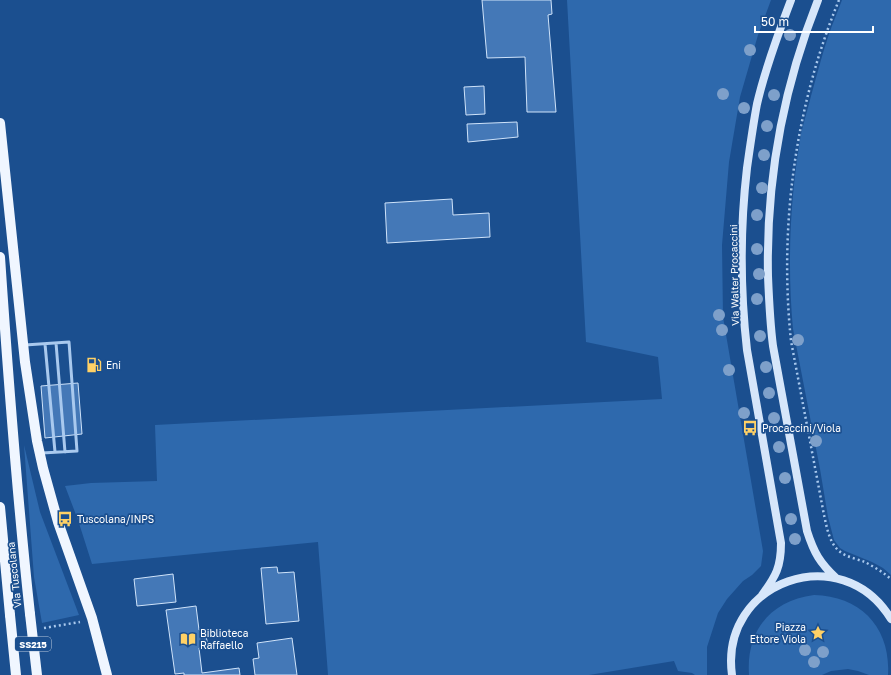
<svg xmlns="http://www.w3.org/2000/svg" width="891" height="675" font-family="'Golos Text',sans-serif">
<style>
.green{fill:#2e69ad}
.building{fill:#4478b7;stroke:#cfe3fa}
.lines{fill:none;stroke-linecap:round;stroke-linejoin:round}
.path{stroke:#a9c9ee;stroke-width:2.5;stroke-dasharray:2 3;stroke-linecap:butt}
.lane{stroke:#a9c9ee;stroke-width:3}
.secondary{stroke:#d6e6fa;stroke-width:8}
.primary{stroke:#f0f6ff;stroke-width:10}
.primary-bridge{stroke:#f0f6ff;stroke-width:10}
.tree{fill:#7ea0ca}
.labels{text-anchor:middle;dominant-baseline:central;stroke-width:3.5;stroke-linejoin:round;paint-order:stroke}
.shield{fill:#1b4f8f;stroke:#bbcadd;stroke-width:1}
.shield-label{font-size:9px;font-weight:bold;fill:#fff}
.street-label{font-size:10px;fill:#fff;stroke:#1b4f8f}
.poi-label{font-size:10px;fill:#fff;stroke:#1b4f8f;text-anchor:start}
</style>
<rect width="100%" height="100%" fill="#1b4f8f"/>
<path class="green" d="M567 0H771L758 35 740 97 729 162 722 245 723 317 763 551 761 566 752 575 743 581 727 599 718 613 707 647V675H695L692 673 678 671 674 661 589 675H328L318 542 92 564 78 520 65 486 91 483 157 481 155 425 662 399 658 357 586 342Z
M842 0H891V575L883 568 872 562 845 551 840 548 834 540 828 517 820 469 793 329C787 264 790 198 801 134 804 121 808 108 811 96 817 75 822 54 829 34 833 22 838 11 842 0Z
M24 445 40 512 79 615 42 623 34 577Z
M814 595C861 596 891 628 888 675H869L858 671 848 669 831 671 822 675H749C746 631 770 601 814 595Z"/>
<path class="building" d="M482 0H551L552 14 548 15 556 112H527L525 57 487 58Z
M484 86 485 114 466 115 464 87Z
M517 122 518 137 468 142 467 124Z
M452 199 453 215 489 213 490 237 387 243 385 203Z
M78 383 82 434 45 438 41 386Z
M277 567 278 573 294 572 299 621 266 624 261 568Z
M173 574 176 602 137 606 134 579Z
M196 606 199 630 205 629 208 647 199 648 202 673 239 668 240 675H184V673L175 674 166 610Z
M292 638 297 675H255L253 659 259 658 257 643Z"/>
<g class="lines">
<path class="path" d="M839 0C795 107 779 226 791 341L824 515C827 528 829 542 839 551 846 557 857 559 865 562 874 567 883 572 891 579
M44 628 80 622"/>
<path class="lane" d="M56 343 65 452
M45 344 55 452
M25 345 69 342 77 451 42 453"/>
<path class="secondary" d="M818 0C783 88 766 182 768 276 769 300 770 323 773 346L807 531C814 553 820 563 836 578
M762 595C776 576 781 567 781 543L747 350C740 289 740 228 747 168 750 147 753 125 757 104 765 69 778 34 791 0
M732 675C719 581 842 538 891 619"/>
<path class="primary" d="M0 123 25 362 37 441 43 468 58 522 92 618 107 675
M0 257C8 376 17 495 30 614
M0 507 10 615"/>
<path class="primary-bridge" d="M30 614 37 675
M10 615 16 675"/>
</g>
<g class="tree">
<circle cx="790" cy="35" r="6"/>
<circle cx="750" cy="50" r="6"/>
<circle cx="723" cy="94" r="6"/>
<circle cx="774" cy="95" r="6"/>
<circle cx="744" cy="108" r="6"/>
<circle cx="767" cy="126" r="6"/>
<circle cx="764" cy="155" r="6"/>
<circle cx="762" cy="188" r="6"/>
<circle cx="757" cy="215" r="6"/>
<circle cx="757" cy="249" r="6"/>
<circle cx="759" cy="274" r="6"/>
<circle cx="757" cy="299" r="6"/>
<circle cx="719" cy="315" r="6"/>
<circle cx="722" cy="330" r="6"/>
<circle cx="760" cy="336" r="6"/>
<circle cx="798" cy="340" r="6"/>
<circle cx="766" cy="367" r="6"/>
<circle cx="729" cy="370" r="6"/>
<circle cx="769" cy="393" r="6"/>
<circle cx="744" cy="413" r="6"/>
<circle cx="774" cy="418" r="6"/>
<circle cx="816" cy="441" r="6"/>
<circle cx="779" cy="447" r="6"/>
<circle cx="785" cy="478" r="6"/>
<circle cx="791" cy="519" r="6"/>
<circle cx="795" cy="539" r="6"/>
<circle cx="805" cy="650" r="6"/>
<circle cx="823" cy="652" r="6"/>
<circle cx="814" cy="662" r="6"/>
</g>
<defs>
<g id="fuel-bare" transform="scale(1.2)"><path d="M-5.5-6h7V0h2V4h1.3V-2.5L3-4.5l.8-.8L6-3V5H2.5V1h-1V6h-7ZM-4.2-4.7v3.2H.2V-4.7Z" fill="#ffd166" stroke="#1b4f8f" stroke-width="2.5" paint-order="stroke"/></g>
<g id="bus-bare" transform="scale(1.2)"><path d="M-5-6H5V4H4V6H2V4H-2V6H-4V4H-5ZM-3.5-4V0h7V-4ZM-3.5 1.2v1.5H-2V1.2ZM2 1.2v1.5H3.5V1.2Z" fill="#ffd166" stroke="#1b4f8f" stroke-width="2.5" paint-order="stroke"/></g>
<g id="sight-bare" transform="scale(1.2)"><path d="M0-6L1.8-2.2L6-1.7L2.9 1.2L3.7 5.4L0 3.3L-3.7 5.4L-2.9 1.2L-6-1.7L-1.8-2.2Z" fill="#ffd166" stroke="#1b4f8f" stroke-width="2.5" paint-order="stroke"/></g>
<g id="library-bare" transform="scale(1.2)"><path d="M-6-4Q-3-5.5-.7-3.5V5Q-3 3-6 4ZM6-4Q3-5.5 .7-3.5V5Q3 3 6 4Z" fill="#ffd166" stroke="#1b4f8f" stroke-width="2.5" paint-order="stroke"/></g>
</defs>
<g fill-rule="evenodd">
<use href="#fuel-bare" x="94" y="365"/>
<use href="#bus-bare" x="750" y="428"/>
<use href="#bus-bare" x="65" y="519"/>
<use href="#sight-bare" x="818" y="633"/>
<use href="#library-bare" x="188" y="639"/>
</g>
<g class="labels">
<rect class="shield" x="15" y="637" width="36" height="14" rx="3"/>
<g class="shield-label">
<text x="33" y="644">SS215</text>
</g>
<g class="street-label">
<text transform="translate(734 275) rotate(-91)">Via Walter Procaccini</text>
<text transform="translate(14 575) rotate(-96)">Via Tuscolana</text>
</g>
<g class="poi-label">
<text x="106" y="365">Eni</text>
<text x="762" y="428">Procaccini/Viola</text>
<text x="77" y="519">Tuscolana/INPS</text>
<text x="806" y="627" text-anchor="end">Piazza<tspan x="806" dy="12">Ettore Viola</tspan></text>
<text x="200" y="633">Biblioteca<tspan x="200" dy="12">Raffaello</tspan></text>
</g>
</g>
<path d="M755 26v6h118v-6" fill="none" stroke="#ffffff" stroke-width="2"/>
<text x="761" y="26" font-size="12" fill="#ffffff" stroke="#1b4f8f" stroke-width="3" paint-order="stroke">50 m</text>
</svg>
